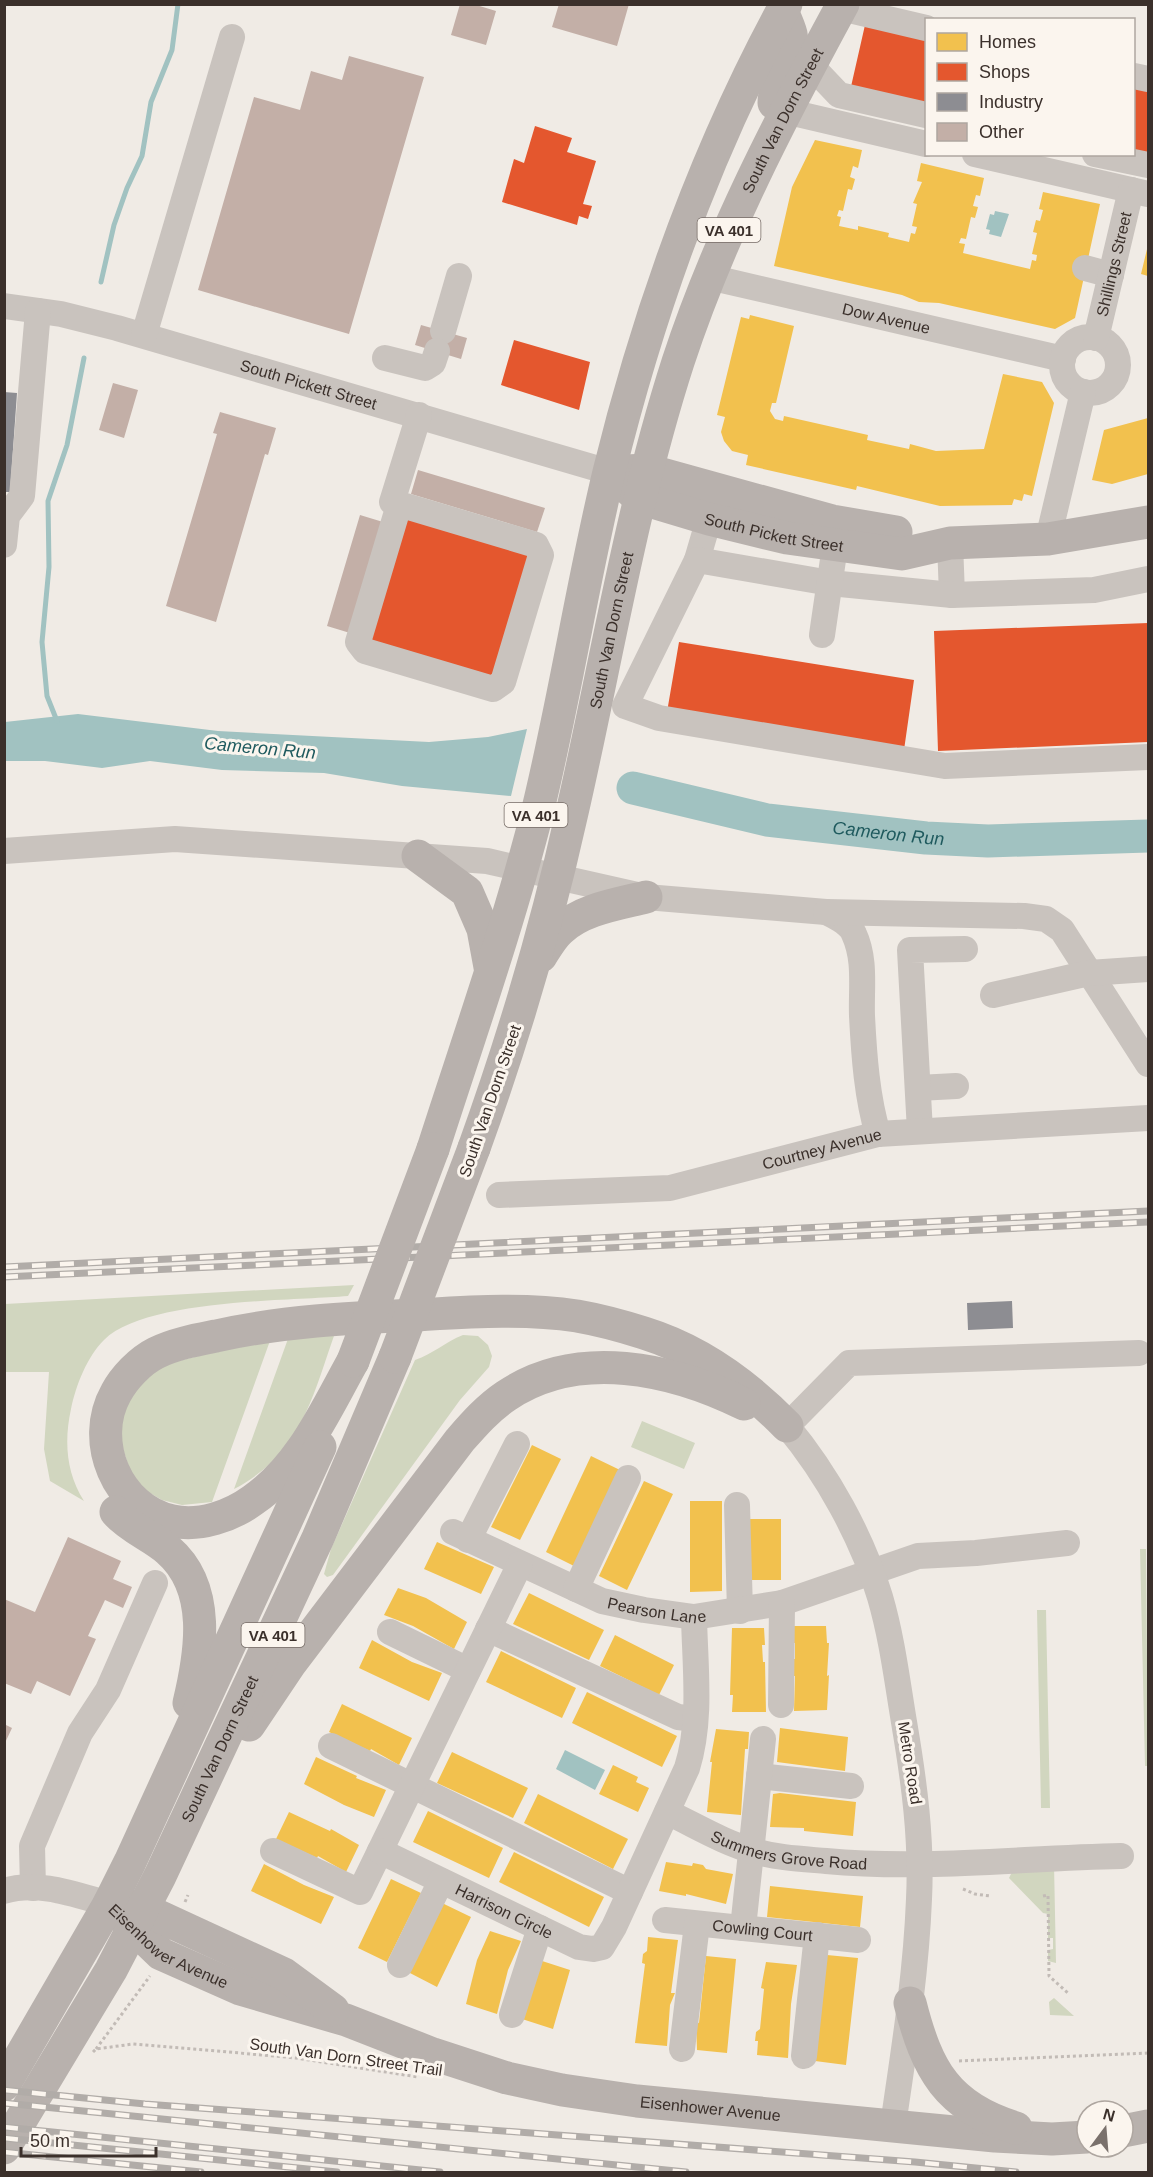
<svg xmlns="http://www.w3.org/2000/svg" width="1153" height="2177" font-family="Helvetica,sans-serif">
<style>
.green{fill:#d1d6bf}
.water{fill:#a1c2c1}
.homes{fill:#f2c14e}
.shops{fill:#e4572e}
.industry{fill:#8d8d92}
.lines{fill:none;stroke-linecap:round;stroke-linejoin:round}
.stream{stroke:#a1c2c1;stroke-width:5}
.river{stroke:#a1c2c1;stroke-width:33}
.building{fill:#c3afa7}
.path{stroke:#c2bbb6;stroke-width:3;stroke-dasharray:3 3;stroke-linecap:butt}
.minor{stroke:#c9c3be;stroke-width:26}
.major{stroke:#b8b1ad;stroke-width:33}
.rail-casing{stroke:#b1aca8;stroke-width:7}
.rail{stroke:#fbf5ee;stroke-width:4.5;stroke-dasharray:14;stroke-linecap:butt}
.major-bridge{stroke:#b8b1ad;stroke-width:33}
.labels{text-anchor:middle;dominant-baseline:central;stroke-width:6;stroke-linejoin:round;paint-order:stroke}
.shield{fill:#fbf5ee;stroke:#756b66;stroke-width:1.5}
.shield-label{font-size:15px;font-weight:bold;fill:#3b302b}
.street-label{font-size:16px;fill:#3b302b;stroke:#fbf5ee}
.water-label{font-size:18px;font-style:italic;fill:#1f5a5e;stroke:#fbf5ee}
</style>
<rect width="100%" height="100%" fill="#f0ebe5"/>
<path class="green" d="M354 1285 348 1296C289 1301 145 1299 104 1340 87 1357 76 1385 71 1409 64 1441 66 1473 84 1501L50 1481 44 1449 49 1372H5V1304Z
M335 1333C312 1398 301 1454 234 1489L289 1336Z
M463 1335 478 1336 488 1345 492 1356 489 1367 460 1400 333 1575 327 1577 324 1574 331 1549 415 1360C433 1354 445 1342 463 1335Z
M271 1338 212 1502 182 1505 162 1500 148 1492 133 1479 115 1425 118 1410 154 1367Z
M642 1421 695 1443 684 1469 631 1447Z
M1140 1549H1146L1148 1766H1145Z
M1037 1610H1046L1050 1808H1041Z
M1054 1864 1056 1963 1048 1961V1950L1053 1949V1938H1048V1914L1043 1913 1009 1878 1012 1872Z
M1054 1998 1074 2016 1050 2015 1049 2002Z"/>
<path class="water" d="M995 211 1009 214 1001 237 989 234 990 230 986 229 990 214 994 215Z
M78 714 218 731 429 742 488 737 527 729 511 796 402 786 324 773 222 770 150 761 102 768 45 761H5V722Z
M565 1750 605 1770 595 1790 556 1769Z"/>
<path class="homes" d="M815 140 862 150 858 168 853 166 850 177 855 179 852 190 848 189 843 211 839 210 837 216 841 217 839 226 858 230V226L889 233 888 237 909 242 911 233 915 234 917 227 912 226 917 204 913 203 922 182 917 181 921 163 984 178 980 196 976 195 973 206 978 207 975 218 971 217 966 239 961 238 959 243 965 244 963 253 1030 269 1032 260 1036 261 1037 255 1032 254 1037 233 1033 232 1036 220 1040 221 1043 210 1039 209 1043 192 1100 204 1075 318 1055 329 939 303 919 302 902 295 774 266 792 187Z
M1148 245V276L1141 274Z
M750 315 794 326 776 403H772L770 411 775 419 783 421 784 416 868 435 867 440 909 449 910 444 936 451 984 449 1003 374 1042 382 1054 403 1032 496 1024 494 1022 501 1014 499 1012 505 940 506 857 486 856 490 746 465 748 455 732 451 724 441 721 432 725 417 717 415 741 317 749 319Z
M1148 418V474L1112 484 1092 480 1104 430Z
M532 1445 561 1459 520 1540 491 1527Z
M591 1456 620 1470 574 1566 546 1552Z
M644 1481 673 1494 627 1590 599 1576Z
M690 1501H722V1591L690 1592Z
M749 1519H781V1580H749Z
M437 1542 494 1567 481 1594 424 1569Z
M398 1588 426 1598 467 1622 454 1649 413 1626 384 1615Z
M529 1593 604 1630 589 1660 513 1624Z
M793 1626H826L827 1643H829L827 1676 829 1675 827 1710 794 1711 795 1676H793V1659H795V1643H793Z
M732 1628H764L765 1645H762L763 1662H765L766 1712H732L733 1695H730Z
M615 1635 674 1665 659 1695 600 1666Z
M372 1640 412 1662 442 1673 429 1701 359 1668Z
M501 1651 576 1688 562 1718 486 1682Z
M587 1692 677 1736 662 1767 572 1723Z
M342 1704 412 1738 399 1765 371 1749 370 1751 329 1732Z
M780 1728 848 1737 845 1771 777 1762Z
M716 1729 749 1732 748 1749H745L741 1815 707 1812 712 1762H710Z
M452 1752 528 1788 513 1818 437 1783Z
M316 1757 357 1776 356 1778 386 1790 374 1817 344 1805 304 1784Z
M613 1765 638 1777 636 1782 649 1788 638 1812 599 1794Z
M780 1793 856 1802 853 1836 804 1831V1828L770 1827 773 1794Z
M538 1794 628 1839 613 1869 524 1823Z
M428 1811 503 1848 489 1878 413 1842Z
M289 1812 330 1831 331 1829 359 1845 346 1872 318 1856 317 1858 276 1839Z
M514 1852 604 1897 589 1927 499 1882Z
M666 1862 692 1866 693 1863 703 1865 706 1869 733 1874 726 1904 686 1894V1896L659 1891Z
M264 1864 304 1885 334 1897 321 1924 251 1891Z
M391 1879 421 1893 387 1962 358 1948Z
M770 1886 863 1896 860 1927 767 1917Z
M442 1903 471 1917 437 1987 408 1972Z
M490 1931 521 1941 508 1970 497 2014 466 2004 477 1960Z
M648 1937 678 1940 671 1993H675L670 2005 667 2046 635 2043 645 1964 642 1963 643 1954 647 1951Z
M827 1955 858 1958 846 2065 815 2061Z
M706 1956 736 1959 727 2053 697 2050 696 2022 699 2023Z
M539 1960 570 1970 553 2029 522 2019Z
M766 1962 797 1965 791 2004 788 2058 757 2055 758 2041H755L756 2032 760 2029 764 1989 761 1988Z"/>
<path class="shops" d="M865 25 926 39V108L850 91Z
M1134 87 1148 90 1147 159 1134 156Z
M535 126 572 138 567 152 596 161 583 204 592 206 588 219 579 216 577 225 502 202 514 159 524 163Z
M514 340 590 362 579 410 501 385Z
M404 518 533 556 496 678 368 639Z
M1148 623V742L938 751 934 631Z
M679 642 914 680 904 750 667 712Z"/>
<path class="industry" d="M4 392 17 393 10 492H4Z
M1012 1301 1013 1328 968 1330 967 1303Z"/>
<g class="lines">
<path class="stream" d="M101 282 114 225 127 188 142 156 151 102 172 50 178 4
M57 721 47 696 42 642 49 567 48 501 67 445 84 358"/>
<path class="river" id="s1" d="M633 788 767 820 926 838 988 841 1148 836"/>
</g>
<path class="building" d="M460 4H473L496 11 486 45 451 35Z
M559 4H629L617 46 552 27Z
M349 56 424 77 349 334 198 290 254 97 300 110 311 71 342 80Z
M421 325 467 338 461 359 415 345Z
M113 383 138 390 124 438 99 430Z
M220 412 276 428 268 455 265 454 216 622 166 606 217 434 213 433Z
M418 470 545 508 537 532 411 494Z
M360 515 383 522 350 633 327 626Z
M68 1537 121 1561 113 1579 132 1587 123 1608 105 1600 88 1636 96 1639 70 1696 37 1681 31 1694 4 1683V1599L35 1612Z
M4 1724 12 1728 4 1745Z"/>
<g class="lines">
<path class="path" d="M963 1889 975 1894 990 1896
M1043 1896 1048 1895 1049 1976 1069 1994
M185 1902 188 1895
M96 2049 150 1976
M93 2052 96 2049 133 2044 217 2051 296 2058 418 2077
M959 2061 1148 2053"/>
<g class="minor">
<path d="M841 8 926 28"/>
<path d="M808 69 819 74 839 95 926 115"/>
<path d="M1134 76 1148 79"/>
<path d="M785 111 926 144"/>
<path d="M975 154 1148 194"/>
<path d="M1095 154 1148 165"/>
<path d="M1085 268 1111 275"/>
<path id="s2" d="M709 277 1063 359"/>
<path id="s3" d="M4 306 61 314 117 328 609 472"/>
<path d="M443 331 459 276"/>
<path d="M144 335 232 37"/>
<circle cx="1090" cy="365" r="28"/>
<path id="s4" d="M1096 338 1131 190"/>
<path d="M385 358 425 368 433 363 437 351"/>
<path d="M399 505 358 642 365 651 493 689 503 682 541 555 536 545 392 502 419 415"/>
<path d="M1048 539 1083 392"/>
<path d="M950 543 952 595"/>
<path d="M4 545 7 516 22 496 38 311"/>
<path d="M697 560 709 519"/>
<path d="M1148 579 1094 590 952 595 830 583 697 560 625 706 659 718 945 766 1148 757"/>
<path d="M822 635 835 546"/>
<path d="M4 851 175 839 487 861 646 897 826 912C836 917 850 923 854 934 866 960 861 988 862 1016 864 1055 867 1098 878 1134"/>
<path d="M826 912 1024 916 1046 919 1062 930 1148 1064"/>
<path d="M993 995 1089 973 1148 969"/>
<path d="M918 1088 956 1086"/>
<path d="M920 1131 910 950 965 949"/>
<path id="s5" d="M499 1195 670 1188 878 1134 1148 1118"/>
<path d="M737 1505 740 1611"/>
<path id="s6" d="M453 1532 602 1601 644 1610 694 1617 782 1603 918 1556 976 1553 1067 1543"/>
<path d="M468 1540 517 1444"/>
<path d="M576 1589 628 1478"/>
<path d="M488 1629 678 1717 695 1719"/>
<path d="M390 1632 468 1670"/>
<path d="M781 1705 782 1603"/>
<path d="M331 1746 630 1892"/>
<path d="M759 1776 851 1786"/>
<path id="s7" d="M667 1812C695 1825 724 1843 754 1851 777 1858 802 1859 826 1861 925 1870 1022 1858 1121 1856"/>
<path d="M273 1851 360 1892 520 1564"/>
<path id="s8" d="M380 1851 579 1947 593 1949 602 1947 614 1927 687 1768C702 1720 695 1667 694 1617"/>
<path d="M33 1888 32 1846 80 1733 108 1690 155 1583"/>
<path d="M4 1891C38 1880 76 1895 109 1904"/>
<path id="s9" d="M665 1920 858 1940"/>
<path d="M743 1928 763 1739"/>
<path d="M400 1965 441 1881"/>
<path d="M512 2015 540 1928"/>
<path d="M682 2049 697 1924"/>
<path d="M804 2056 817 1935"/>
<path d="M893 2125C904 2050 916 1975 919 1899 922 1839 914 1781 904 1722 897 1680 892 1638 880 1597 862 1537 827 1474 787 1426L849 1363 1139 1353"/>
</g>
<g class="major">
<path d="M774 103C774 80 796 57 791 34 789 26 785 18 782 11"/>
<path d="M626 471 647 470 832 521 896 532"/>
<path id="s10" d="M622 483 639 498 709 519 787 538 902 554 950 543 1048 539 1148 522"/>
<path d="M418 856 467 892 483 929 490 967"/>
<path d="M541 956C546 948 552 937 560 930 582 909 618 904 646 897"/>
<path id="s11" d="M474 1148C513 1040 546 929 571 817 606 665 630 511 678 362 719 237 780 120 843 4"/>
<path d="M433 1149C469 1037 509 924 538 809 565 698 582 584 609 472 649 310 705 152 786 4"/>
<path d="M353 1361C325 1411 301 1467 253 1500 231 1516 200 1527 172 1521 117 1509 89 1441 116 1393 124 1378 140 1361 156 1353 174 1344 196 1340 216 1336 283 1321 349 1318 416 1315 469 1312 524 1308 577 1316 600 1320 622 1326 644 1333 699 1350 747 1385 787 1426"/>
<path d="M116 1512C130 1528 152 1536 168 1550 212 1588 201 1653 189 1703"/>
<path d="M249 1725 290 1664 460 1440C474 1424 488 1408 506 1396 578 1347 673 1369 744 1404"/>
<path id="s12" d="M109 1904 161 1954 240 1989 346 2020 433 2054 507 2078 562 2090 637 2101 995 2136 1052 2139 1087 2137"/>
<path d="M123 1906 143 1909 284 1974 333 2010"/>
<path d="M910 2003C927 2070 947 2107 1016 2128"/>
<path d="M4 2085 109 1904 130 1862 320 1447"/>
<path d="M1123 2131 1148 2126"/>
<path id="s13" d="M4 2148 111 1970 160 1876 318 1538 395 1357"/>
</g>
<g class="rail-casing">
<path id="rail" d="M4 1267 1148 1211
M4 1277 1148 1222
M4 2090 145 2104 915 2162 1016 2172
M4 2103 686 2172
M4 2127 440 2172
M4 2138 337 2172
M4 2152 201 2172"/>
</g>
<use href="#rail" class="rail"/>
<path class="major-bridge" d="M395 1357 474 1148
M353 1361 433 1149"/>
</g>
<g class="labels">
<g class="shield">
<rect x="697.5" y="218" width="63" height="24" rx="4.5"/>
<rect x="504.5" y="803" width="63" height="24" rx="4.5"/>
<rect x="241.5" y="1623" width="63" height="24" rx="4.5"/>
</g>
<g class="shield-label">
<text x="729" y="230">VA 401</text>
<text x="536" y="815">VA 401</text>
<text x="273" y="1635">VA 401</text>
</g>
<g class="street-label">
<text stroke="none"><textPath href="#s11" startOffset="1076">South Van Dorn Street</textPath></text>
<text stroke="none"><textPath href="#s4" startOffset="76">Shillings Street</textPath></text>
<text stroke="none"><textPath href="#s2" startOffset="182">Dow Avenue</textPath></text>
<text stroke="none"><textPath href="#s3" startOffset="315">South Pickett Street</textPath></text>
<text stroke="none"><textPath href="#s10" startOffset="162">South Pickett Street</textPath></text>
<text stroke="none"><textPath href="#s11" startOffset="536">South Van Dorn Street</textPath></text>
<text transform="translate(490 1101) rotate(-71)">South Van Dorn Street</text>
<text stroke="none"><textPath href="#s5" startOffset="328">Courtney Avenue</textPath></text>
<text stroke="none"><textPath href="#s6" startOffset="220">Pearson Lane</textPath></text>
<text stroke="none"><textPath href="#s13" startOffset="454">South Van Dorn Street</textPath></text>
<text transform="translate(910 1763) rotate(81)">Metro Road</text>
<text stroke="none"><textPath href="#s7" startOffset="130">Summers Grove Road</textPath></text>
<text stroke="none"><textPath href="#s8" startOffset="138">Harrison Circle</textPath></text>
<text stroke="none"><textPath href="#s9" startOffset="98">Cowling Court</textPath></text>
<text stroke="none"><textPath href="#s12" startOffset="74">Eisenhower Avenue</textPath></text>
<text transform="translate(346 2057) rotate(8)">South Van Dorn Street Trail</text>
<text stroke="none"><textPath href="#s12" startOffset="646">Eisenhower Avenue</textPath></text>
</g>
<g class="water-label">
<text transform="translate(260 748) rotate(5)">Cameron Run</text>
<text stroke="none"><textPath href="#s1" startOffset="260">Cameron Run</textPath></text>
</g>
</g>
<rect width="1153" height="2177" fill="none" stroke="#3b302b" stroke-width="12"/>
<rect x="925" y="18" width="210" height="138" fill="#fbf5ee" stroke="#aea6a0" stroke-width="1.5"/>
<rect x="937" y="33" width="30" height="18" fill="#f2c14e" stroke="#aea6a0" stroke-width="1.5"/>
<text x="979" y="48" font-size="18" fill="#3b302b">Homes</text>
<rect x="937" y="63" width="30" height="18" fill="#e4572e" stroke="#aea6a0" stroke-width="1.5"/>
<text x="979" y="78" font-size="18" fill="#3b302b">Shops</text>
<rect x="937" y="93" width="30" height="18" fill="#8d8d92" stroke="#aea6a0" stroke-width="1.5"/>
<text x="979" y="108" font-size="18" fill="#3b302b">Industry</text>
<rect x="937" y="123" width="30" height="18" fill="#c3afa7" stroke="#aea6a0" stroke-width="1.5"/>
<text x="979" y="138" font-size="18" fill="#3b302b">Other</text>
<g transform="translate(1105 2129) rotate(16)"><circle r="28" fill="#fbf5ee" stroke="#aea6a0" stroke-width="1.5"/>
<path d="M0-4.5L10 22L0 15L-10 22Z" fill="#7a716c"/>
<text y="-9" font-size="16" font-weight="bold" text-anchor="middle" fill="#3b302b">N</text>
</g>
<path d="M21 2147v9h135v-9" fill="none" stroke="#3b302b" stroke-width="3"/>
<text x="30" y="2147" font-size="18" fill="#3b302b" stroke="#fbf5ee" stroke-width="4.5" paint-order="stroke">50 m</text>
</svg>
